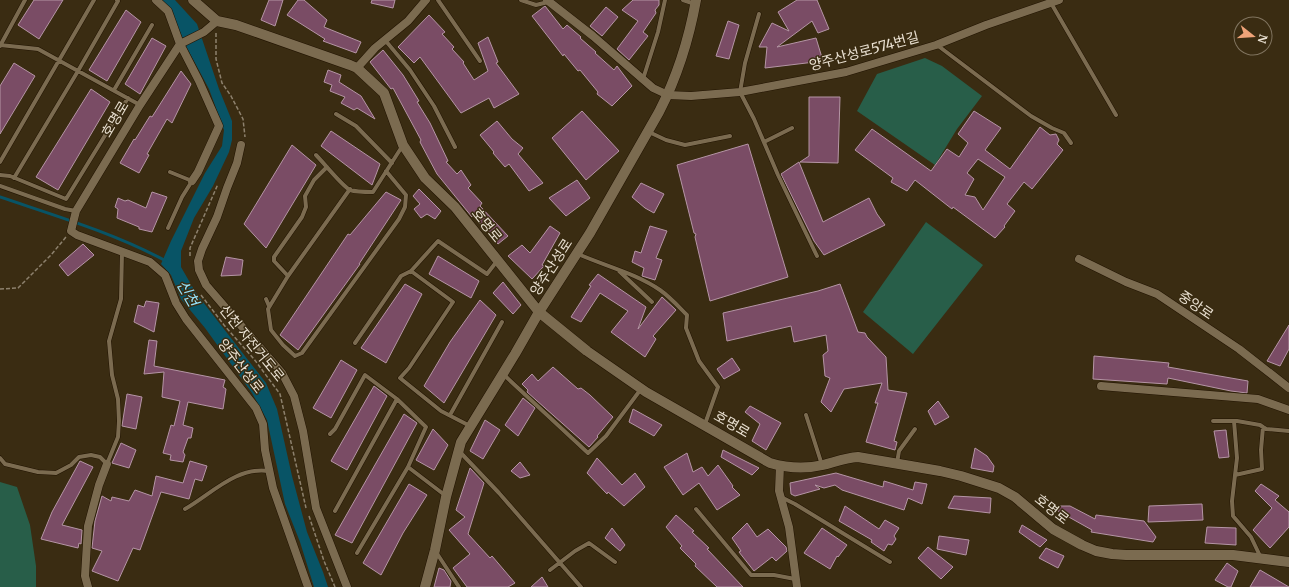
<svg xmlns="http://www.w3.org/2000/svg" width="1289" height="587" font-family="Merriweather,'Noto Sans KR',serif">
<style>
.green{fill:#285e49}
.water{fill:#085466}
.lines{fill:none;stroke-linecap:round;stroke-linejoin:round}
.stream{stroke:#085466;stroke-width:3}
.building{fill:#7a4c65;stroke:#b595a5;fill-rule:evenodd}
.service-casing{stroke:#211300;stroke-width:5}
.minor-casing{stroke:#211300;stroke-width:9}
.tertiary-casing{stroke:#211300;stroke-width:11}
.path{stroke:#8d816d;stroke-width:1.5;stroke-dasharray:4 2;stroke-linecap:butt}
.service{stroke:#7b6b50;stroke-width:4}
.minor{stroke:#7b6b50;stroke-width:8}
.tertiary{stroke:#7b6b50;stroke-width:10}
.labels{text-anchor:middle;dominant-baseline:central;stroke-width:3;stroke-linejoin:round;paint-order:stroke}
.street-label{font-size:14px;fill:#eae1d2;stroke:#3a2c12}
.water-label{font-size:15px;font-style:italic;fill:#96e2fa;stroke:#3a2c12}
</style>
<rect width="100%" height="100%" fill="#3a2c12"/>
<path class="green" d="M925 58 942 66 982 96 957 129 935 165 857 111 877 74Z
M926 222 983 265 913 354 863 312Z
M0 482 17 487 30 525 36 566V587H0Z"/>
<path class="water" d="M159 0H175L197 24 219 89 232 121V140L229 152 213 186 194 218 181 251V267L196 293 266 383 277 409 292 476 307 532 323 572 328 587H314L300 542 285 504 267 420 252 393 205 328 181 299 171 275 161 264 171 241 205 173 222 146 224 130 209 89 187 48 170 9Z"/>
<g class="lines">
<path class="stream" d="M0 197C56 216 114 233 166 261"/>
</g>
<path class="building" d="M34 0H63L39 39 18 25Z
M269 0H283L275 26 261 20Z
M298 0H304L327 20 324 27 361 42 356 53 323 41 325 39 287 15Z
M372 0H395L393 8 371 3Z
M633 0H659V5L655 10 656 13 643 32 648 36 629 60 617 49 638 21 622 10Z
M797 0H817L829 29 818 33 812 21 777 47 816 38 823 61 765 68 767 47H759L772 23 789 31 778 12Z
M545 6 563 29 567 25 581 37 580 38 596 52 595 53 614 70 617 66 632 86 612 106 597 94 598 92 580 70 578 71 564 54 563 56 532 16Z
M606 7 618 17 602 36 590 26Z
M126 10 141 22 107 81 89 70Z
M429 15 445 32 442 34 454 47 452 49 464 62 463 63 474 80 488 71 478 43 488 37 498 62 496 63 519 94 494 108 489 98 461 113 420 57 414 63 398 47Z
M728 21 739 25 729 59 716 56Z
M152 38 166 46 140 94 125 84Z
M383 50 403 75 419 101 417 102 430 123 448 161 446 162 457 174 461 170 471 185 468 188 482 203 480 206 508 236 498 244 473 216 472 217 437 174 420 142 421 140 393 88 391 89 370 62Z
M14 63 35 76 0 134V86Z
M328 70 341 75 339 82 361 96 375 119 357 108 354 110 341 103 345 97 330 91 332 85 324 82Z
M181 71 191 84 172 123 167 119 147 154 149 155 139 173 120 163 134 139 135 140 150 116 152 117Z
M91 89 110 102 58 190 36 177Z
M809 97H840L838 163 800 162 809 156Z
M582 111 619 151 586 180 552 138Z
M974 111 1001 128 985 150 1010 169 1040 127 1050 135 1056 134 1059 140 1057 144 1063 150 1032 189 1024 182 1007 204 1015 211 1004 226 1005 227 995 238 953 207 952 209 915 180 907 191 891 182 893 178 855 150 872 129 931 171 947 149 959 157 968 143 958 134ZM978 159 1005 177 983 210 975 197 965 195 974 179 967 173Z
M497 121 512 139 523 148 518 154 543 183 529 191 509 164 505 167 493 153 494 152 480 135Z
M331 131 380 164 372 185 321 146Z
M748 144 788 277 710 301 695 237 696 234 694 233 677 165Z
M292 145 316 165 266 248 244 224Z
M799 162 823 222 869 198 877 214 885 225 824 255 814 241 781 174Z
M577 180 590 198 566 216 549 198Z
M641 183 664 194 654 213 645 208 632 197Z
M419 189 441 211 435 219 427 214 421 218 414 209 420 204 413 196Z
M152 192 167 197 152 232 139 229V227L117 218 118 209 115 207 118 198 125 201 128 200 146 208Z
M386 192 401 200 359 264H360L298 350 280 335 348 234 350 235Z
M550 226 560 233 542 265 544 266 532 279 508 256 522 245 530 253Z
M650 226 667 231 656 258 662 260 655 280 642 276 644 268 632 262 635 251 641 253Z
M83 244 94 255 68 276 59 265Z
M438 256 479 281 471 298 429 274Z
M226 257 243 260 241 275 221 276Z
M598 274 646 307 638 329 662 297 676 310 653 336 656 339 645 357 611 332 628 311 600 293 581 322 571 317 591 286 589 285Z
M503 282 521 305 513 314 493 293Z
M405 284 422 294 386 363 361 348Z
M840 284 858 332 865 333 867 337 886 357 888 390 907 393 894 441 897 442 895 450 866 442 878 403H875L882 383 844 389 831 412 821 402 830 378 825 376 823 355 828 351 826 335 794 342 791 326 727 341 723 313 818 291Z
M480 300 496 315 444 403 424 386 450 342Z
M146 301 159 303 154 332 134 322 138 305 144 307Z
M1289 325V349L1280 366 1267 361Z
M149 340 157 341 154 366 225 380 223 387 226 389 223 409 188 402 183 425 193 428 191 438H188L183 452 185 455 183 462 170 460 171 455 163 453 171 425 174 426 180 401 162 397 164 372 144 374Z
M1094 356 1169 363 1168 367 1248 381 1247 393 1231 391 1168 378 1167 384 1093 379Z
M732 358 740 370 724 379 717 369Z
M341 360 357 370 331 418 313 408Z
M553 367 578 389 581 388 590 395 613 417 597 436 598 437 589 447 527 392 528 390 522 384 532 374 538 381Z
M374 386 387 396 347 470 331 461Z
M127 394 142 397 136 429 122 426Z
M523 398 535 408 518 436 505 425Z
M938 401 949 417 935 425 928 411Z
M750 406 781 423 766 450 752 441 760 424 745 412Z
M633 409 662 425 654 436 629 422Z
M404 414 417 423 352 543 335 535Z
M485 420 500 430 483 459 470 451Z
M433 429 448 445 434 470 416 460Z
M1226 430 1229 457 1219 458 1214 431Z
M121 443 136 450 129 468 112 463Z
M975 448 987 456 994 466 993 472 971 468Z
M723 450 759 468 752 475 721 457Z
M687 453 693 472 702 467 708 476 718 465 733 486 732 487 740 495 717 510 699 483 683 495 664 467Z
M597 458 622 485 635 473 645 487 624 506 608 492 607 494 587 473Z
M80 461 93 467 62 525 82 530 81 544 79 543 78 548 41 539 52 512Z
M190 461 207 466 202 481 195 479 189 499 161 492 140 550 133 548 118 581 92 571 102 551 92 548 95 521 102 496 111 501 112 497 129 501 135 490 152 496 156 476 183 483Z
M520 462 530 475 520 478 511 471Z
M470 468 484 483 468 534 490 558 492 556 515 583 508 587H467L453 568 470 554 449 530 465 517 456 510Z
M836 473 883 487 884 481 913 490 915 482 927 484 922 504 908 498 904 510 842 490 835 485 824 488 815 485 820 489 795 496 791 494 790 483Z
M409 484 427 495 403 533 381 575 363 563Z
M1261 484 1279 496 1275 500 1289 512V527L1270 548 1253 530 1272 508 1255 491Z
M954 496 991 498 990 513 948 508Z
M1202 504 1203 520 1148 522 1149 506Z
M845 506 879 529 885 520 899 528 894 536 896 539 892 545 888 544 884 551 871 542 872 540 839 521Z
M1060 506H1070L1095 519 1096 515 1144 521 1156 537 1153 542 1091 532 1092 530 1058 511Z
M676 515 694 531 692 532 709 548 707 549 743 587H717L695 566 696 564 680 548 682 546 666 527Z
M747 523 757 537 768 529 786 547 787 551 776 561 772 557 754 571 739 552 741 551 732 538Z
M1022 525 1047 540 1040 547 1019 532Z
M1207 527 1236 528V545L1205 543Z
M612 528 625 545 620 551 605 538Z
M822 528 847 545 838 557 837 556 830 569 804 553Z
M939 536 969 540 966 555 937 549Z
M928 547 953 567 941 579 918 558Z
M1046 548 1064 556 1058 568 1039 558Z
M1227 563 1238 571 1231 587H1228L1215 580Z
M439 568 444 570 451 581 450 587H434Z
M1260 570 1289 587H1250Z
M542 577 548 587H531Z"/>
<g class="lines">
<g class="service-casing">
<path id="service" d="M438 0 480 61
M521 0 536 5 548 2
M683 0 695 4
M1051 3 1116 115
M759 14 745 63 740 92 754 119 778 175 817 256
M385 40 410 70 434 106 455 147
M0 45 38 49 140 105
M937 45 1031 116 1052 128 1064 133 1071 143
M0 46 25 0
M643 79 658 32 665 0
M114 90 152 25
M336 114 356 126 392 163
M649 132 666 140 685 145 730 136
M764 142 792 128
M316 155C323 162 342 186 350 190 356 192 367 192 373 192L403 145
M0 162 94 0
M0 175 10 176 66 199 128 98
M14 178 78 71 118 1 117 0
M0 186 65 209 76 211
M350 189 288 276 268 309 271 330 283 345 295 356 302 353 399 219 405 207 406 195 386 171
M168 228 182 197 192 181 170 172
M578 254C605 266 635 273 660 290 670 297 678 306 687 315L686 328 699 361 718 387 705 424
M619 271 652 302
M288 276 274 261V257L302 217 306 207 305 196 314 180 327 167
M266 299 269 306
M355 343 401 276 411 271
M503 374 588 453 606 436 641 389
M450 415 502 322
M806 415 822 465
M1213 421H1237L1260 425 1266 429 1289 431
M1234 421 1237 458 1232 501 1233 516 1251 537 1261 558
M470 426 441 411 400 378 409 368 453 302 411 271 438 241 487 274 497 261
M330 434 335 429 365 375 397 399 426 427 408 467 446 496
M459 451 499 493 581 587
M0 458 5 464 38 472 56 473 71 465 79 457 91 455 100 457 107 464 118 437 119 421 118 399 112 375 109 341 121 299 122 252
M897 463 899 451 915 429
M1235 475 1262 469 1261 450 1263 427
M781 497 795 504 890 562
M185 509C211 494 237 466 269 471
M696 509 751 575H774L795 579
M335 511 397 399
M436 552 459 587
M357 553 408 467
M550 570 575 551 589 543 615 562"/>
</g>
<g class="minor-casing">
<path id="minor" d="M156 0 168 11 180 44 199 81 219 126 198 172 192 181
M547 0 593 36 653 88 668 95 691 96 740 92 846 72 936 45 986 25 1059 0
M217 21 204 32 180 44 140 105 76 211 71 231 77 235 150 262 165 275 176 303 186 319 256 408 263 424 265 450 273 488 308 587
M357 68 375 48 408 21 426 0
M241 145 237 163 227 188 217 217 202 249 198 261 199 270 206 285 282 373 294 396 303 431 316 508 347 587
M1079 259 1126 282 1157 294 1239 349 1289 388
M1101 386 1258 399 1289 410
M780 466 779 491 789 527 797 587
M88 587 85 576 88 526 99 485 107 464"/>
</g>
<g class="tertiary-casing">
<path id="tertiary" d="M193 0 217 21 236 25 350 65 357 68 384 93 403 145 425 178 455 207 539 312 587 351 646 392 770 463C787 468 806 469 823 465 835 462 845 458 858 457L940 471 961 476 999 488 1015 497 1053 529 1082 545 1096 551 1112 554 1126 555H1233L1289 562
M425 587 435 550 446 497 461 442 515 354 539 312 590 233 659 112C677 77 689 39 696 0"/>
</g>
<path class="path" d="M216 33V59L222 83 231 96 243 119 245 137
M190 256V248L218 184
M0 289 18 288 51 255 66 237
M201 295 224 325 254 359 280 394 306 508
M309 516 324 561 335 587"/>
<use href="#service" class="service"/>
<use href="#minor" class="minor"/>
<use href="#tertiary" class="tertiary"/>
</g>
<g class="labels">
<g class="street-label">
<text transform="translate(864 51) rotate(-15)">양주산성로574번길</text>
<text transform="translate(115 119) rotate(-59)">호명로</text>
<text transform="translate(487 225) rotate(51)">호명로</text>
<text transform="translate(551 267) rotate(-57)">양주산성로</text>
<text transform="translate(1196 305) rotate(34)">중앙로</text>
<text transform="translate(252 343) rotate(51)">신천 자전거도로</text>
<text transform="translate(241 366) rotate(52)">양주산성로</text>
<text transform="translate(732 424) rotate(30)">호명로</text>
<text transform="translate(1052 509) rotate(38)">호명로</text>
</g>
<g class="water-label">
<text transform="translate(188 293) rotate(60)">신천</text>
</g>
</g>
<g transform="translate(1253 36) rotate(107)"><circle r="19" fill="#3a2c12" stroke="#80745f"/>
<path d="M0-3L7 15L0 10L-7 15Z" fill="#efa378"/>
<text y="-6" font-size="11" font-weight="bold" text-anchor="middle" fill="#eae1d2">N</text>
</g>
</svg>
